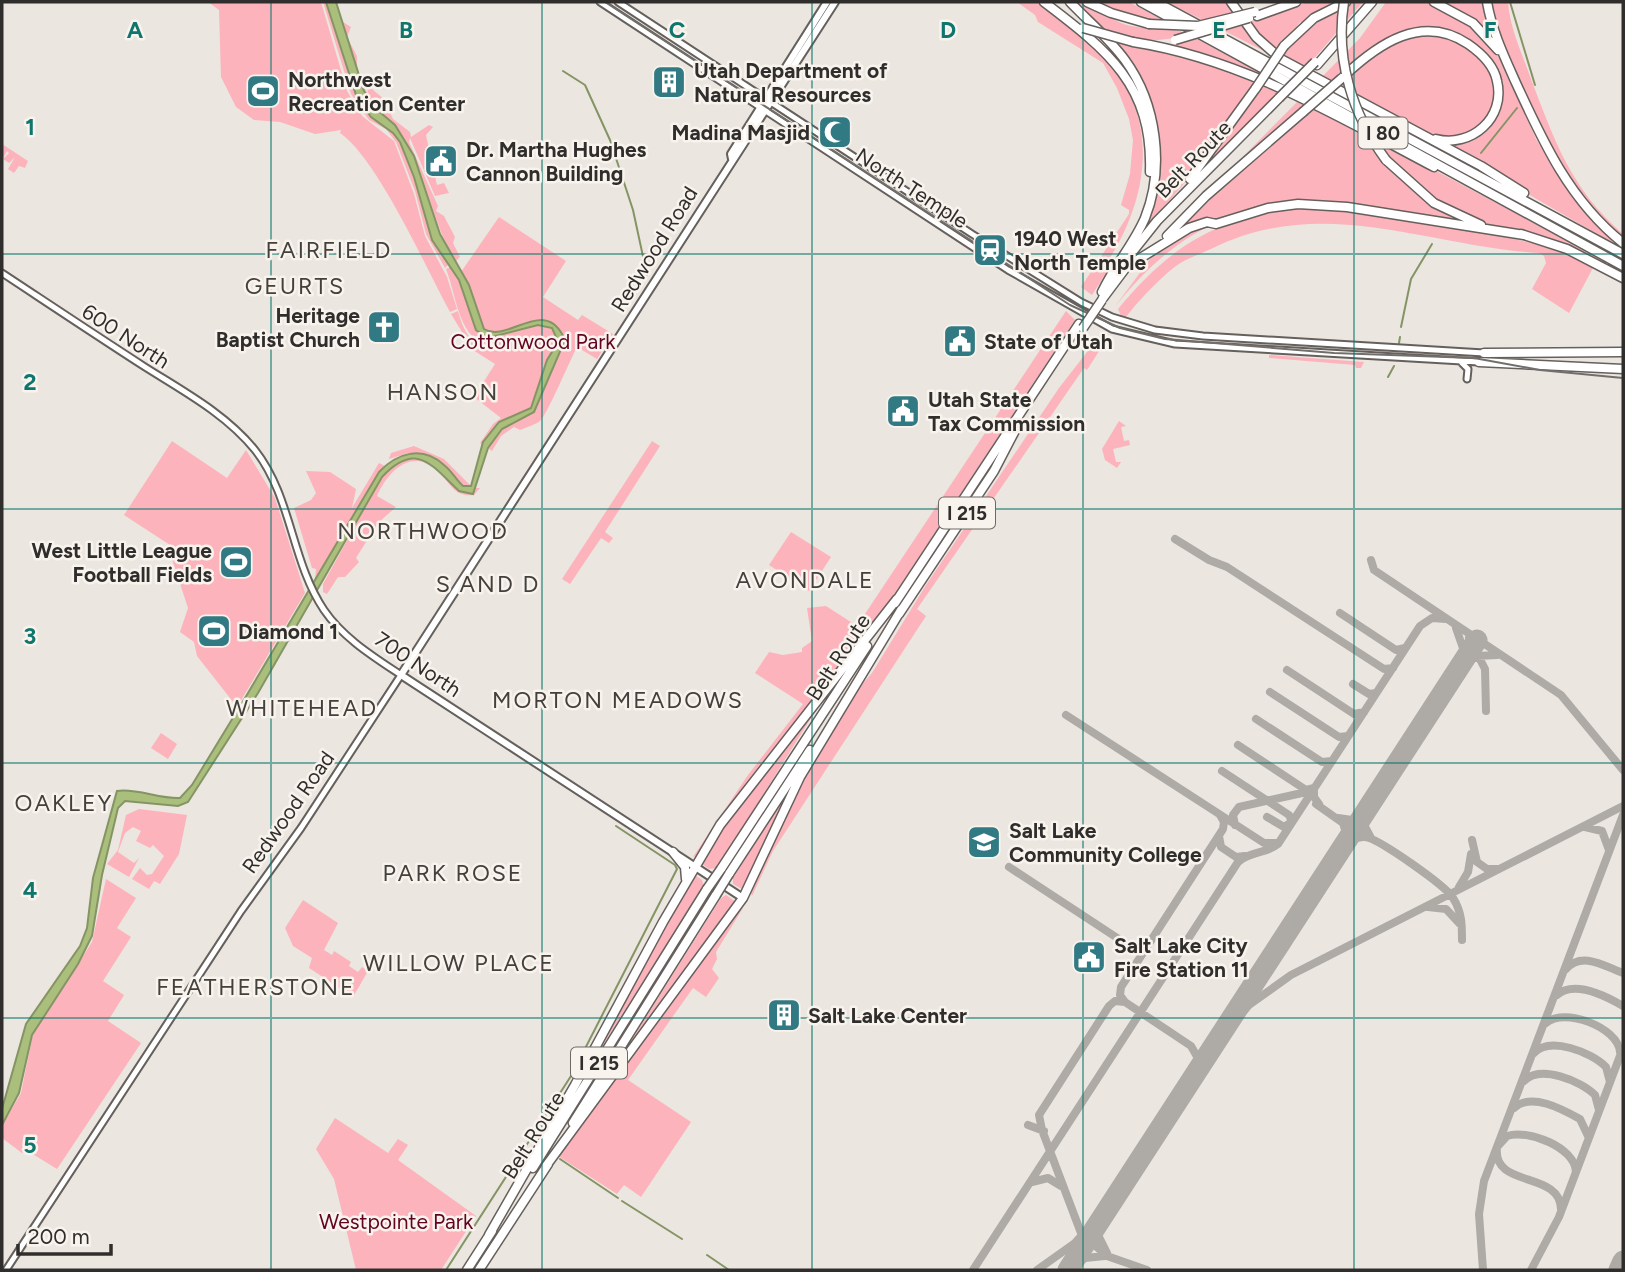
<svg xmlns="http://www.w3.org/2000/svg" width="1625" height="1272" font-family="Figtree,sans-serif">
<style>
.green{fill:#fdb3bb}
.water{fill:#aabf7c;stroke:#859464;stroke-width:2}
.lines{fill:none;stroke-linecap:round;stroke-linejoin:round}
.stream{stroke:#859464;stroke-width:2}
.taxiway{stroke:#aeaaa6;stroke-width:8}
.runway{stroke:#aeaaa6;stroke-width:21}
.secondary-casing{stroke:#65605c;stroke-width:9}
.primary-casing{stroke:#65605c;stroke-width:10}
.motorway-casing{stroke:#65605c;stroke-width:11}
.secondary{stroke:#fff;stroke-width:5}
.primary{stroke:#fff;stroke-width:6}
.motorway{stroke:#fff;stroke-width:8}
.tram{stroke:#726f6b;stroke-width:2}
.motorway-bridge-casing{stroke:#65605c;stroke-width:11;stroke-linecap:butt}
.motorway-bridge{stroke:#fff;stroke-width:8}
.grid{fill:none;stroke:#0f766e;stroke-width:2;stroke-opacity:0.55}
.labels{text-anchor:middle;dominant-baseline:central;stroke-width:5;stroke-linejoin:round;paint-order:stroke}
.shield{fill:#f8f3ed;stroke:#6c6966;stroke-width:2}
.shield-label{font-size:19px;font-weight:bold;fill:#302e2c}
.poi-label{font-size:21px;font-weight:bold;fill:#302e2c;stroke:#f8f3ed;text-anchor:start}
.street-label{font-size:21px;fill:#302e2c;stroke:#f8f3ed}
.park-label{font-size:21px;fill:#620421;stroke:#f8f3ed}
.neighbourhood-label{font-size:23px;letter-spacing:2px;fill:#44403b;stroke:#f8f3ed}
.grid-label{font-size:23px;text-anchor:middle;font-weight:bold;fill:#0f766e;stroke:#f8f3ed;stroke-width:5;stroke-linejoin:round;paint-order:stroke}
</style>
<rect width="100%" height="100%" fill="#ebe6e0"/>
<path class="green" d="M208 2H321L347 91 362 116 394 141 414 194 425 236 447 277 457 309 450 312C426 268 377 158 340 133L341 130 315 134 280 122 254 120 236 107 221 77 219 10Z
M323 2H326L356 95 371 117 393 133 400 142 408 159 432 239 450 263 445 268 426 234 415 191 396 142 386 129 369 120 351 94Z
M336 2 343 22 351 27 347 37 357 56V68L368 95 367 85 384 99 393 119 410 132 411 137 429 125 433 127 426 135 437 185 444 183 449 193 435 196 410 138 409 142 438 206 436 211 444 216 455 237 453 243 460 257 455 262C436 228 429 192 414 157 403 130 379 118 365 94 350 68 344 31 336 2Z
M1017 2H1039C1060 19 1090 42 1108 62 1160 122 1148 196 1110 258L1114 261 1092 295 1081 287 1129 214V210L1121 205 1130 174 1133 140 1129 119 1117 88 1103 63 1038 22 1035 15Z
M1073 2C1088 2 1106 14 1117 21 1138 33 1170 23 1192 36L1150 41 1107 35Z
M1089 2H1129L1172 25 1150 23Z
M1167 2H1228L1268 51V53Z
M1308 2H1340L1303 24 1300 22 1277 53 1247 22Z
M1363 2 1305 69 1279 55C1301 32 1329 2 1363 2Z
M1386 2H1430L1474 26 1500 59 1536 139 1570 194 1616 245 1440 143C1462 146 1493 136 1497 110 1500 97 1495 79 1494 66L1449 33H1404L1332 83 1321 78 1360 38Z
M1440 2H1484L1494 38 1465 14Z
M1488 2H1508C1510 29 1522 53 1531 79 1555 142 1571 189 1623 234V240C1558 183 1511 84 1488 2Z
M1429 34 1458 41 1486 62 1497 87 1491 116 1463 139 1433 136 1336 85 1391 42Z
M1197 39 1283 85 1210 56 1172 45Z
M1111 40 1156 48 1259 80 1206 159 1143 230C1168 150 1169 105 1111 40Z
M1262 80 1283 90 1206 165Z
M1300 99 1308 104 1217 183Z
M1312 106 1364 133 1387 166 1409 187 1440 209 1471 224C1321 201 1220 173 1114 308L1164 240Z
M1372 137 1611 264 1623 270V276C1570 246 1510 239 1456 213 1420 196 1396 167 1372 137Z
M2 144 28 161 25 168 19 166 14 173 8 169 15 157 9 163 3 159 9 153 7 151 2 160Z
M1298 207C1345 209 1391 217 1438 225 1493 234 1544 242 1594 266L1569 313 1532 289 1546 263 1544 256 1539 253C1425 246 1324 194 1213 248 1205 252 1196 255 1188 259 1169 267 1139 300 1126 317L1121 316 1118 309C1170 246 1217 218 1298 207Z
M499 217 566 261 543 297 578 320 582 315 613 334 597 359 577 347C570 360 547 415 540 421 535 425 526 427 520 430L514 427 501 436 492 451 488 448 502 429 510 425 504 420 483 445 480 443 493 424 501 418 474 397 495 364 473 350 451 314 458 311C462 327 472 351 492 347 458 340 457 297 446 269L452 266C463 288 467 311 484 329L470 285 461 272Z
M1066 311 1075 320 885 609 698 856 693 857 748 775 803 704 755 673 769 652 783 655 802 652V648L812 641 807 608 826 606 857 626Z
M1101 334 1108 337 1087 370 1084 368 917 609 926 616 773 851 752 896 750 889C773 838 797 788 826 740 840 717 853 693 872 673L926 585 1059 388Z
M1269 355 1364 362 1361 368H1356L1355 365 1269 358Z
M1119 421 1126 426 1121 427 1124 441 1129 440 1130 445 1113 449 1116 462H1121L1117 468 1105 460 1102 449Z
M172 441 227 478 246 450 275 498 305 593 237 707 197 656 194 642 180 632 188 608 170 553 173 547 124 515Z
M652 441 660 446 605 532 613 538 609 543 601 538 570 584 562 579Z
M414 446 444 459 471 486H463L437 459 409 453 389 459 391 453Z
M408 459C443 460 443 483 473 494L476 488H480L474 495C453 498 449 480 436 469 410 448 387 473 377 496L396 507 378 523 356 558 359 562 345 577H338L327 594 323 592V584L382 477 394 465Z
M379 463 385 466 315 579 316 569 312 568 294 508 311 500 316 493 306 471 330 472 356 489 352 508Z
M791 532 831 557 809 591 769 565Z
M825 696 717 868 709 869 702 864 735 810Z
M161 733 177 744 168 759 151 748Z
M791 785 793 786 742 889 733 884V878Z
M139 809 187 815 179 854 160 884 154 881 149 889 132 879 140 868 147 875 152 874 164 856 153 845 150 848 136 841 141 831 133 827 125 833 118 852 134 863 139 858 129 877 107 864 118 850 126 815Z
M695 875 702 880 704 887 581 1079 677 903Z
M106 879 136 898 117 928 131 937 103 981 124 995 108 1021 141 1043 57 1169 26 1150 22 1153 2 1138V1126L21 1093 33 1034 92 942Z
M726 895 736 902 597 1095 721 898Z
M303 900 338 923 324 950 332 955 334 951 351 962 349 966 358 972 362 967 368 971 353 997 309 968 312 958 293 946 285 928Z
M743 908 716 952 717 959 712 969 719 978 706 997 693 988 628 1080 691 1122 641 1197 624 1185 617 1194 558 1156 738 911Z
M335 1118 388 1153 398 1139 408 1145 398 1160 476 1216 441 1270H356L334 1179 316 1149Z"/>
<path class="water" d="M326 2H336L364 91 374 107 395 125 414 156 440 234 469 285 484 329C508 344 546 294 565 340L534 412 502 429 488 448 473 494 459 491C432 466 417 440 382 477L258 693 188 802 178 806 125 801 118 808 102 875 92 936 78 964 32 1035 19 1093 2 1125V1109L26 1024 80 946 87 928 93 878 117 791C137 788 159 799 180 798L192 785 245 698 379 472C397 453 422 445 444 465 452 471 456 480 463 486H471L483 442 499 422 531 408 547 360 555 347 557 339 552 328 538 325 488 338 476 330 459 280 432 240 414 177 400 142 393 133 371 117 356 95Z"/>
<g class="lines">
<path class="stream" d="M1510 2 1535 85
M563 71 585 85 610 140 633 210 647 275
M1481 153 1517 108
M1401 327 1411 279 1432 244
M1399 343 1400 337
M1388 377 1394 366
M560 1159 618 1198
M622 1201 682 1239
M707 1255 729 1270
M446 1270 571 1076 677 869 675 865 616 826"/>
<path class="taxiway" d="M1175 539 1209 560 1227 567 1384 669 1393 668
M1371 560 1374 570 1561 695 1623 770
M1340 613 1396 650 1405 648
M1469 638 1485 669 1486 711
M1461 667 1477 656 1497 655
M1287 670 1354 714 1364 712
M1454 677 1464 651 1456 628
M1353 684 1369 694 1376 693
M1270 692 1339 737 1348 736
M1066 715 1264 843H1276
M1256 719 1322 762 1332 761
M1238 745 1306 790 1314 788V797L1319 804
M1222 771 1289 815 1292 822 1284 827 1267 817
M1316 804 1343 823 1347 836 1344 845
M1366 811 1364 825 1371 838
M1338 818 1352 820 1366 811
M1235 825 1233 815 1239 807 1311 791
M1585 827 1602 831 1609 850
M1219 836 1221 847 1236 857 1245 856
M1472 840 1477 862 1487 869H1497
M1342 849C1348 842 1355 836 1365 837 1378 838 1446 886 1453 898 1462 912 1462 925 1462 940
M1009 867 1131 947 1139 949 1147 945
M1459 887 1468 872 1471 854
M1428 907 1446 909 1460 924
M1566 969C1582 951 1604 966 1623 973
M1557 995C1574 980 1606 996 1623 1006
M1125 1002 1120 995 1121 987 1223 829 1224 822 1220 815
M1546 1023C1564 1007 1618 1027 1620 1052
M1214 1046 1249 1005 1291 975 1623 806
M1534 1053C1550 1036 1591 1052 1606 1067L1610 1082
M1524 1081C1540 1064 1581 1081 1595 1095L1599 1110
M1514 1108C1531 1092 1562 1109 1580 1119L1588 1136
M1028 1125 1044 1131
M1032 1182 1048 1178 1061 1186
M1561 1209C1560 1170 1492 1189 1497 1147L1507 1136C1528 1129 1575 1147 1576 1172
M1103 1217 1098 1235 1107 1253
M1070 1269 1085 1258 1105 1256
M973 1270 1238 862C1250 851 1266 854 1278 844L1420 626 1432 618 1446 619
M1037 1270 1075 1243 1116 1197
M1067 1270 1075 1243
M1147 1270 1107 1256 1081 1233 1042 1130 1039 1115 1109 1006 1115 1001 1125 1002 1191 1046 1199 1060 1194 1076
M1483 1270 1479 1214 1484 1181 1623 815
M1531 1270 1559 1217 1623 1048"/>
<path class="runway" d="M1068 1270 1477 640
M1619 1270 1623 1261"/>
<g class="secondary-casing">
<path id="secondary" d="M600 2 1008 270 1112 329 1175 344 1479 362
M618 2 972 234 1081 302 1112 317 1155 330 1203 336 1484 353
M2 273C49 304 97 336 145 367 183 391 226 414 255 450 292 497 291 561 324 610 343 638 374 657 401 675L301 828 241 911 6 1270
M1461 362 1468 369 1467 379"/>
</g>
<g class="primary-casing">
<path id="primary" d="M732 159 731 154 827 2
M743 898 401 675 835 2"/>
</g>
<g class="motorway-casing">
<path id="motorway" d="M1044 2C1107 50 1153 85 1150 172
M1070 2C1088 21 1110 39 1125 60 1157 104 1165 168 1145 218 1134 244 1114 266 1102 292
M1087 2 1111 13 1149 24
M1141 2 1623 266
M1156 2 1623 254
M1231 2 1256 37 1281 59 1481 166 1524 193
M1434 2 1473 23 1498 50
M1487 2C1492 31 1504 56 1516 83 1543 142 1570 201 1623 243
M1257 16 1296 2
M1133 42C1243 59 1337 116 1434 167
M1284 46 1314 18 1346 2
M1317 65 1372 2
M1344 76C1378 44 1422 13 1468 44 1481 53 1494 65 1497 81 1506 118 1471 148 1436 139
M1386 160 1434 203 1481 225
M1190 179 1256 88
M1521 234 1567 249 1623 278
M1167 236 1206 196 1303 112
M1126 267 1189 228 1207 222 1216 224 1268 208 1298 204 1347 207 1524 235
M1118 270 1157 221 1279 98
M1103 298 1127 266
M1484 353 1623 352
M1479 362 1623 369
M895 603 1079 324
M899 614 994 471 1019 423
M673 852 685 867 686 879
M721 869 867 646
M729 874 810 750
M573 1123 716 895
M546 1166 743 898 800 777 901 610
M533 1168 707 889
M489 1235 575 1085 663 922 720 825 897 599
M467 1270 492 1231
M479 1270 548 1164"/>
</g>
<use href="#secondary" class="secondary"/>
<use href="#primary" class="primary"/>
<use href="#motorway" class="motorway"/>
<path class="tram" d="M605 2 1070 305 1120 328 1165 339 1334 353 1474 358 1540 370 1623 378"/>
<g class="motorway-bridge-casing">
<path id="motorway-bridge" d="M1344 2C1335 59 1352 114 1386 160
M1149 24 1198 26 1255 12
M1083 28 1133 42
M1175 40 1249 18
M1256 88 1284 46
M1279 98 1315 62
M1303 112 1342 78
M1083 328 1102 300
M707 889 721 869
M716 895 729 874"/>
</g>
<use href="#motorway-bridge" class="motorway-bridge"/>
</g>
<path class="grid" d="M271 2V1270M542 2V1270M812 2V1270M1083 2V1270M1354 2V1270M2 254H1623M2 509H1623M2 763H1623M2 1018H1623"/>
<defs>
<g id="building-square" transform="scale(1.75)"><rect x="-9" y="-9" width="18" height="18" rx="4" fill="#327a83" stroke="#f8f3ed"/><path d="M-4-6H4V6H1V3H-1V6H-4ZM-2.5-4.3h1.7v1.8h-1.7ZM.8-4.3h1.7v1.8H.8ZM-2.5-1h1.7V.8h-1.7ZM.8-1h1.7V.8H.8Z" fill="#fff"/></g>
<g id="stadium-square" transform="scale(1.75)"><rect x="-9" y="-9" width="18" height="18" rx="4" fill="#327a83" stroke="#f8f3ed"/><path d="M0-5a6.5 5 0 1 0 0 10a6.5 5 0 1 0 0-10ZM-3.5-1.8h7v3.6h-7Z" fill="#fff"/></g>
<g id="mosque-square" transform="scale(1.75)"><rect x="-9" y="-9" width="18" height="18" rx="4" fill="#327a83" stroke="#f8f3ed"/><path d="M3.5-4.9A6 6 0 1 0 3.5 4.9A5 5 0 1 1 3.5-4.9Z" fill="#fff"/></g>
<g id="civic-square" transform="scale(1.75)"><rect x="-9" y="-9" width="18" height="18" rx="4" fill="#327a83" stroke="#f8f3ed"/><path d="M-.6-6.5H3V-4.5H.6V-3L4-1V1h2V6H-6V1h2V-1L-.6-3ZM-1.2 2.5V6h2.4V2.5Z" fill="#fff"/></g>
<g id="station-square" transform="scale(1.75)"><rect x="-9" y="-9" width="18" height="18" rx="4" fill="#327a83" stroke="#f8f3ed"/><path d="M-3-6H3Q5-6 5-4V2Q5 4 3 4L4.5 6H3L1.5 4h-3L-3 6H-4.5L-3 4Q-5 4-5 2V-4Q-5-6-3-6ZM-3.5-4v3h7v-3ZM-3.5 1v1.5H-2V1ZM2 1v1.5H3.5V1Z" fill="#fff"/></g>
<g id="church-square" transform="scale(1.75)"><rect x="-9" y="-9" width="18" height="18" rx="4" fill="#327a83" stroke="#f8f3ed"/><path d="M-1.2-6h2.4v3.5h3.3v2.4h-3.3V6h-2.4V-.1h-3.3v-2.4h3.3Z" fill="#fff"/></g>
<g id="university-square" transform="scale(1.75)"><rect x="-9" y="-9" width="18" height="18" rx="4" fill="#327a83" stroke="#f8f3ed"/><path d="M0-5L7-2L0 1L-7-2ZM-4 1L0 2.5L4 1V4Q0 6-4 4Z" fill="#fff"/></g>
</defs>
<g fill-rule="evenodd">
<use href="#building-square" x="669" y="82"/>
<use href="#stadium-square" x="263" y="91"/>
<use href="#mosque-square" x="835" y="132"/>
<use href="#civic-square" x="441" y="161"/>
<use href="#station-square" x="990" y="250"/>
<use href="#church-square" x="384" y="327"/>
<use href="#civic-square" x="960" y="341"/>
<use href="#civic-square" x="903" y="411"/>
<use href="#stadium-square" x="236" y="562"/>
<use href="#stadium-square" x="214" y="631"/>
<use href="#university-square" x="984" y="842"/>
<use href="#civic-square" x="1089" y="957"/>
<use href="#building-square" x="784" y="1015"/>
</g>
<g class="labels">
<g class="shield">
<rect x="1358.5" y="117.5" width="49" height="31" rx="5"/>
<rect x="939" y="497.5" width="56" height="31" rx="5"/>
<rect x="571" y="1047.5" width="56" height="31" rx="5"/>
</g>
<g class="shield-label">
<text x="1383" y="133">I 80</text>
<text x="967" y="513">I 215</text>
<text x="599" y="1063">I 215</text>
</g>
<g class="poi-label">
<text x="694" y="70">Utah Department of<tspan x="694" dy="24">Natural Resources</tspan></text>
<text x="288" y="79">Northwest<tspan x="288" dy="24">Recreation Center</tspan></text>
<text x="810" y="132" text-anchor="end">Madina Masjid</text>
<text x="466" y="149">Dr. Martha Hughes<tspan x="466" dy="24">Cannon Building</tspan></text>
<text x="1014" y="238">1940 West<tspan x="1014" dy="24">North Temple</tspan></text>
<text x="360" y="315" text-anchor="end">Heritage<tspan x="360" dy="24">Baptist Church</tspan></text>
<text x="984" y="341">State of Utah</text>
<text x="928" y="399">Utah State<tspan x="928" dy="24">Tax Commission</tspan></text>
<text x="212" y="550" text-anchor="end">West Little League<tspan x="212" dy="24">Football Fields</tspan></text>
<text x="238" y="631">Diamond 1</text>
<text x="1009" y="830">Salt Lake<tspan x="1009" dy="24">Community College</tspan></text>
<text x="1114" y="945">Salt Lake City<tspan x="1114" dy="24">Fire Station 11</tspan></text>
<text x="808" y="1015">Salt Lake Center</text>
</g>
<g class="street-label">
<text transform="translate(1193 159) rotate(-46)">Belt Route</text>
<text transform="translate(912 188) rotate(33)">North Temple</text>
<text transform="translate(654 249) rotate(-58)">Redwood Road</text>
<text transform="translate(126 336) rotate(33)">600 North</text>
<text transform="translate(838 657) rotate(-57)">Belt Route</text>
<text transform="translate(418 664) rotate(34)">700 North</text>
<text transform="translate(288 812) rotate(-55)">Redwood Road</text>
<text transform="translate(533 1135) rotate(-58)">Belt Route</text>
</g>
<g class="park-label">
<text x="533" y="341">Cottonwood Park</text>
<text x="396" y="1221">Westpointe Park</text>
</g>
<g class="neighbourhood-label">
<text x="329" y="250">FAIRFIELD</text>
<text x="295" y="286">GEURTS</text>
<text x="443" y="392">HANSON</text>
<text x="423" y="531">NORTHWOOD</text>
<text x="805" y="580">AVONDALE</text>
<text x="488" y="584">S AND D</text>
<text x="618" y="700">MORTON MEADOWS</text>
<text x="302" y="708">WHITEHEAD</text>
<text x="64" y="803">OAKLEY</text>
<text x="453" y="873">PARK ROSE</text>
<text x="459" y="963">WILLOW PLACE</text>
<text x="256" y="987">FEATHERSTONE</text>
</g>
</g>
<g class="grid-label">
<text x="135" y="38">A</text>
<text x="406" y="38">B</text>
<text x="677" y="38">C</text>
<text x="948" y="38">D</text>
<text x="1219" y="38">E</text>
<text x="1490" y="38">F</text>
<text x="30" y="135">1</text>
<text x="30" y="390">2</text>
<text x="30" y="644">3</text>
<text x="30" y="898">4</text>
<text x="30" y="1153">5</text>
</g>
<rect width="1625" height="1272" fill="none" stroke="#302e2c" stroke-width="7"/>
<path d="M18 1244v10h93v-10" fill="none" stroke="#302e2c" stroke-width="3.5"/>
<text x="28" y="1244" font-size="21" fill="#302e2c" stroke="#f8f3ed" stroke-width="5" paint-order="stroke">200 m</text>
</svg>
